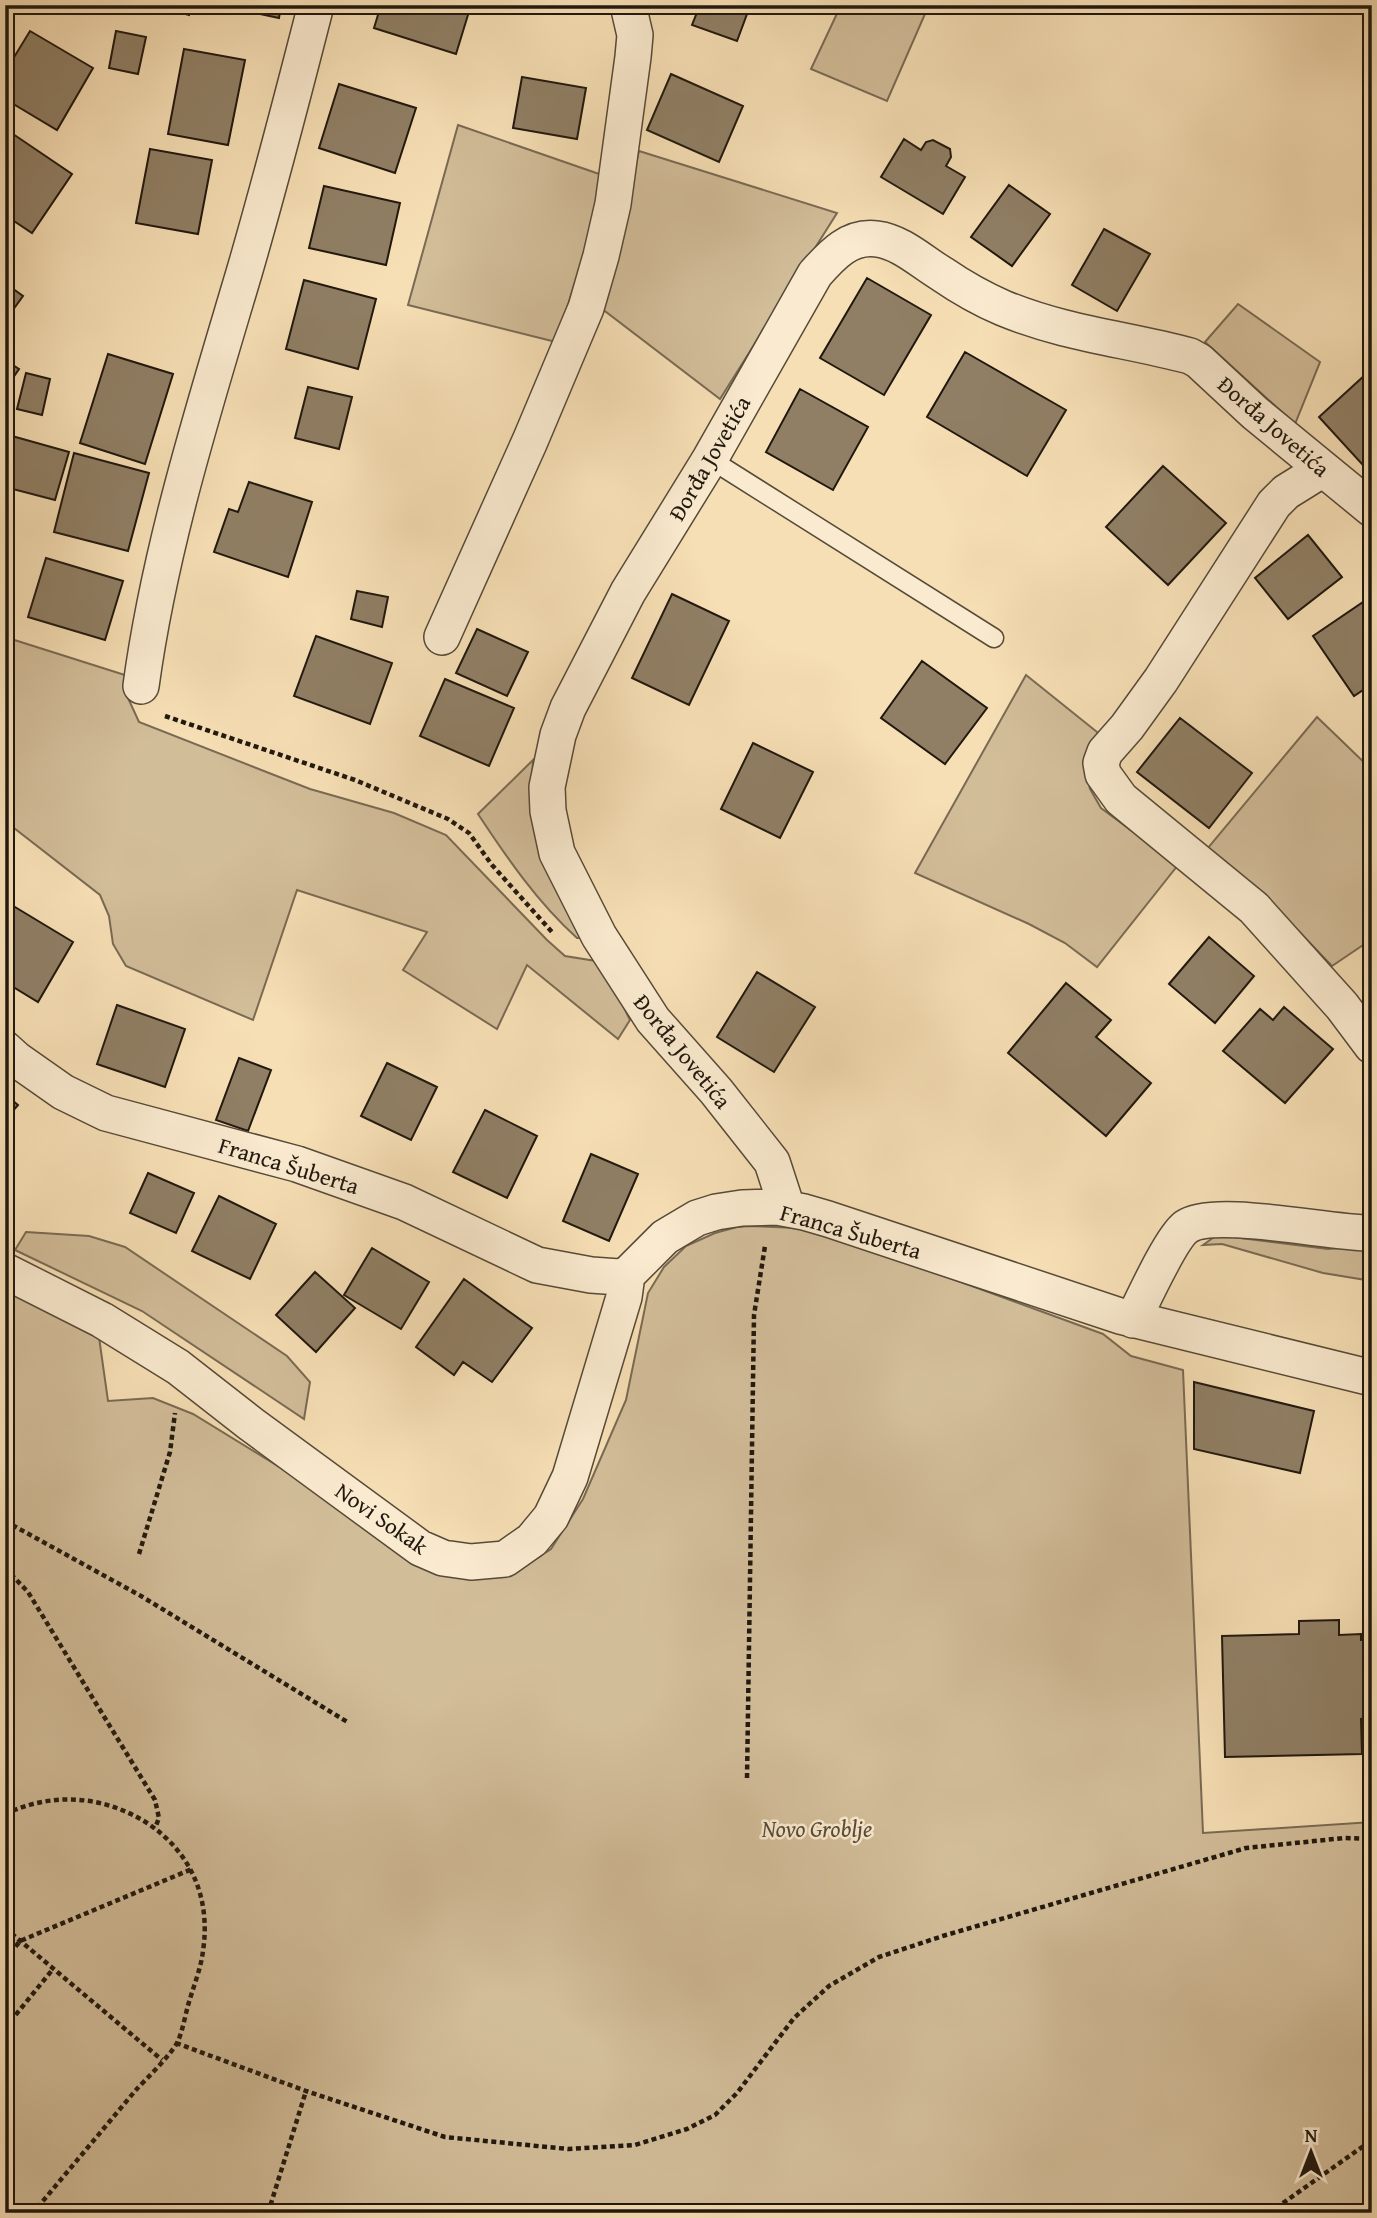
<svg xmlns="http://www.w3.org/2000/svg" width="1377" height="2218" font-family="'Gentium Book Plus',serif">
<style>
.green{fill:#d2bd99;stroke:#796a54;stroke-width:2}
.building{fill:#907f65;stroke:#20180f;stroke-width:2}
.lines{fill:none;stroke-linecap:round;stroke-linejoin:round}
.service-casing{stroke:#564a38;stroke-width:21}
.minor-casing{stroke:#564a38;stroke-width:38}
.path{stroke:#20180f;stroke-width:4.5;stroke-dasharray:5 3.5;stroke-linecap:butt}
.service{stroke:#faeacf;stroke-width:18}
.minor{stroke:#faeacf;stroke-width:35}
.labels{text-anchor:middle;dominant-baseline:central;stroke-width:5;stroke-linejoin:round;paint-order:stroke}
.street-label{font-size:23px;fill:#20180f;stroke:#faeacf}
.park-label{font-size:23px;font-style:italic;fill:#554a38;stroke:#faeacf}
</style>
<rect width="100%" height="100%" fill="#f7dfb5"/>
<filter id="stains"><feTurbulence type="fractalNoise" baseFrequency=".00286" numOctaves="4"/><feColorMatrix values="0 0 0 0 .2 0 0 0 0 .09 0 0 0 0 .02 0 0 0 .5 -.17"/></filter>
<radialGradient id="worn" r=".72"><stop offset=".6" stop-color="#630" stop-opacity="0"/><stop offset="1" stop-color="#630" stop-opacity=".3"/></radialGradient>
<path class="green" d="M841 5H917L925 14 887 101 811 69Z
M458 125 602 175 589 239 556 342 408 305Z
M639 151 837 213 720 399 601 308Z
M1238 304 1320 362 1295 424 1205 342Z
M5 637 128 676V698L139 722 310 789 394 813 446 835 547 940 565 956 602 962 630 1020 618 1039 527 965 497 1029 403 970 427 932 297 890 253 1020 126 966 113 944 109 916 100 895 5 821Z
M1026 675 1102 736 1086 772 1090 789 1101 808 1178 865 1097 967 1065 943 1029 924 915 873Z
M1317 717 1372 770V939L1332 966 1267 898 1207 849Z
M533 760 531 807 587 938H577C538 903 507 858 478 814Z
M749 1226 798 1228 838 1237 1103 1334 1131 1356 1183 1370 1203 1833 1372 1822V2213H5V1284L98 1330 108 1401 153 1398 193 1414 281 1468 424 1563 517 1571 551 1549 583 1499 626 1400 648 1293 664 1267 686 1246 715 1233 737 1227Z
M26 1232 89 1236 125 1247 287 1356 310 1382 304 1419 142 1311 15 1250Z
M1217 1235 1328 1249 1372 1245V1281L1323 1273 1222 1244 1203 1245Z"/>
<path class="building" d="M153 5H191L189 15Z
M218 5H281L279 18Z
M381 5H471L456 54 374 28Z
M700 5H721L747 14 737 41 692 25Z
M30 31 93 68 57 130 5 99V72Z
M116 31 146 37 138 74 109 68Z
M184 49 245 60 228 145 168 134Z
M671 74 743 106 719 162 647 130Z
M522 77 586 88 577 139 513 128Z
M339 84 416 108 395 173 319 148Z
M13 134 72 174 32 233 5 215V145Z
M904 139 921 150 926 142 933 140 950 149 951 157 946 166 965 177 943 214 881 177Z
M150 149 212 160 198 234 136 223Z
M1009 185 1050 214 1012 266 971 237Z
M324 186 400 203 386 265 309 248Z
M1104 229 1150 254 1117 311 1072 285Z
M867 278 931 315 884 395 820 358Z
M304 280 376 299 358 369 286 349Z
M5 283 23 296 5 321Z
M965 352 1066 410 1027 476 927 417Z
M108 354 173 374 145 464 80 443Z
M5 360 19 369 8 385 5 383Z
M26 373 50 379 42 415 17 409Z
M1365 375 1372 382V475L1319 417Z
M308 387 352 397 339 449 295 438Z
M800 389 868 427 833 490 766 452Z
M12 436 69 452 55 500 5 487V461Z
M74 453 149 473 128 551 54 532Z
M1163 466 1226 523 1168 585 1106 527Z
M249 482 312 502 288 577 214 552 229 509 238 512Z
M1308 535 1342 577 1288 619 1255 578Z
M46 558 123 581 105 640 28 617Z
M357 591 388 597 382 627 351 619Z
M672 594 729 621 689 705 632 678Z
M1372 596V684L1354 696 1313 636Z
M477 629 528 652 507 696 456 673Z
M316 636 392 663 370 724 294 696Z
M922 661 987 708 945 764 881 718Z
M445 679 514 708 489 766 420 736Z
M1180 718 1252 773 1209 828 1137 772Z
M753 743 813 772 780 838 721 809Z
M10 904 73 942 38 1002 5 982V911Z
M1209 937 1254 976 1215 1023 1169 984Z
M757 972 815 1007 774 1072 717 1037Z
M1066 983 1111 1020 1096 1037 1151 1083 1106 1136 1008 1053Z
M117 1005 185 1029 165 1087 97 1064Z
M1284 1007 1333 1049 1285 1103 1223 1051 1260 1009 1273 1020Z
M239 1058 271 1070 248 1131 216 1120Z
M387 1063 437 1087 411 1140 361 1116Z
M5 1094 18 1105 5 1120Z
M485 1110 537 1136 507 1198 453 1172Z
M591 1154 638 1174 609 1241 563 1221Z
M148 1173 194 1193 176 1233 130 1213Z
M219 1196 276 1224 250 1279 192 1251Z
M372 1248 429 1282 401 1329 344 1295Z
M315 1272 355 1308 316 1352 276 1315Z
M464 1279 532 1328 492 1382 463 1362 454 1375 416 1347Z
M1194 1382 1314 1411 1300 1473 1194 1449Z
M1339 1620V1635L1361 1634V1640H1372V1718L1361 1719 1362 1754 1225 1757 1222 1636 1299 1634V1621Z"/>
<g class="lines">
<g class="service-casing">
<path id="service" d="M710 459 994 638"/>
</g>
<g class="minor-casing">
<path id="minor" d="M1323 469 1286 492 1274 504 1161 680 1127 727 1105 752 1101 763 1103 774 1121 799 1254 908 1342 1006 1372 1046
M442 637 530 441 586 308 601 256 613 204 633 57 635 35 628 5
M141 686C160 546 204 408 244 273 270 184 293 95 316 5
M5 1049 16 1059 63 1092 106 1113 297 1164 404 1202 537 1265 591 1275 619 1277 627 1275 665 1237 697 1218 716 1212 742 1208 777 1207 804 1212 828 1219 1120 1316 1372 1378
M787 1208 772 1162 716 1091 653 1020 599 936 557 853 548 811 547 787 558 735 568 708 628 592 710 459 815 274C831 256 849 235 877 239 901 242 922 262 942 274 961 287 982 299 1003 308 1066 334 1126 339 1190 356L1199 361 1255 413 1372 509
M5 1271 102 1320 178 1367 251 1424 420 1548 443 1558 471 1562 505 1559 532 1540 551 1517 570 1477 624 1297 627 1275
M1133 1320C1143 1300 1171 1238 1186 1227 1214 1207 1332 1234 1372 1233"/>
</g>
<path class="path" d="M165 716 355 780 448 819 469 833 492 865 552 932
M5 1521 141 1596 349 1723
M139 1554 170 1452 175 1413
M5 1568 28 1592 155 1800 159 1818 155 1828
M747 1778 754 1315 765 1246
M5 1814C52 1792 103 1795 147 1823 191 1852 211 1898 203 1951 201 1968 194 1985 189 2002 185 2015 183 2031 177 2043 169 2057 147 2078 135 2091 101 2132 67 2172 33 2213
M5 1928 162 2060
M5 1960 20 1941 192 1869
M5 2028 53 1969
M176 2043 306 2091 445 2137 568 2149 635 2145 687 2129 715 2115 737 2093 794 2018 829 1986 879 1957 946 1935 1246 1848 1344 1838 1372 1839
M268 2213 306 2091
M1269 2213 1372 2140"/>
<use href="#service" class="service"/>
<use href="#minor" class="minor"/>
</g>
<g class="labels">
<g class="street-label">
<text transform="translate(1274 426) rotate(41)">Đorđa Jovetića</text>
<text transform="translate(709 458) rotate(-60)">Đorđa Jovetića</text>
<text transform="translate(683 1051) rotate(51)">Đorđa Jovetića</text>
<text transform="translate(289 1165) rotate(17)">Franca Šuberta</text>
<text transform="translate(851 1231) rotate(16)">Franca Šuberta</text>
<text transform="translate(382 1518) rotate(35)">Novi Sokak</text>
</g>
<g class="park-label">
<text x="817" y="1828">Novo Groblje</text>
</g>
</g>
<rect width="1377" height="2218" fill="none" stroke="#f7dfb5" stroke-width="28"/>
<rect x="7" y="7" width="1363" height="2204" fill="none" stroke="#20180f" stroke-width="3.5"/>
<rect x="14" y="14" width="1349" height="2190" fill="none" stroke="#20180f" stroke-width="2"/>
<g transform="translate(1311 2152)" stroke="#faeacf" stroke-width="5" paint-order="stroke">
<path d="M0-5L12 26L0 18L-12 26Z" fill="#20180f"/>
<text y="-10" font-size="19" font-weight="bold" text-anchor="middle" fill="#20180f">N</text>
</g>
<rect width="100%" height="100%" filter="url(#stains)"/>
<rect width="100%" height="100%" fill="url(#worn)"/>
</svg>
